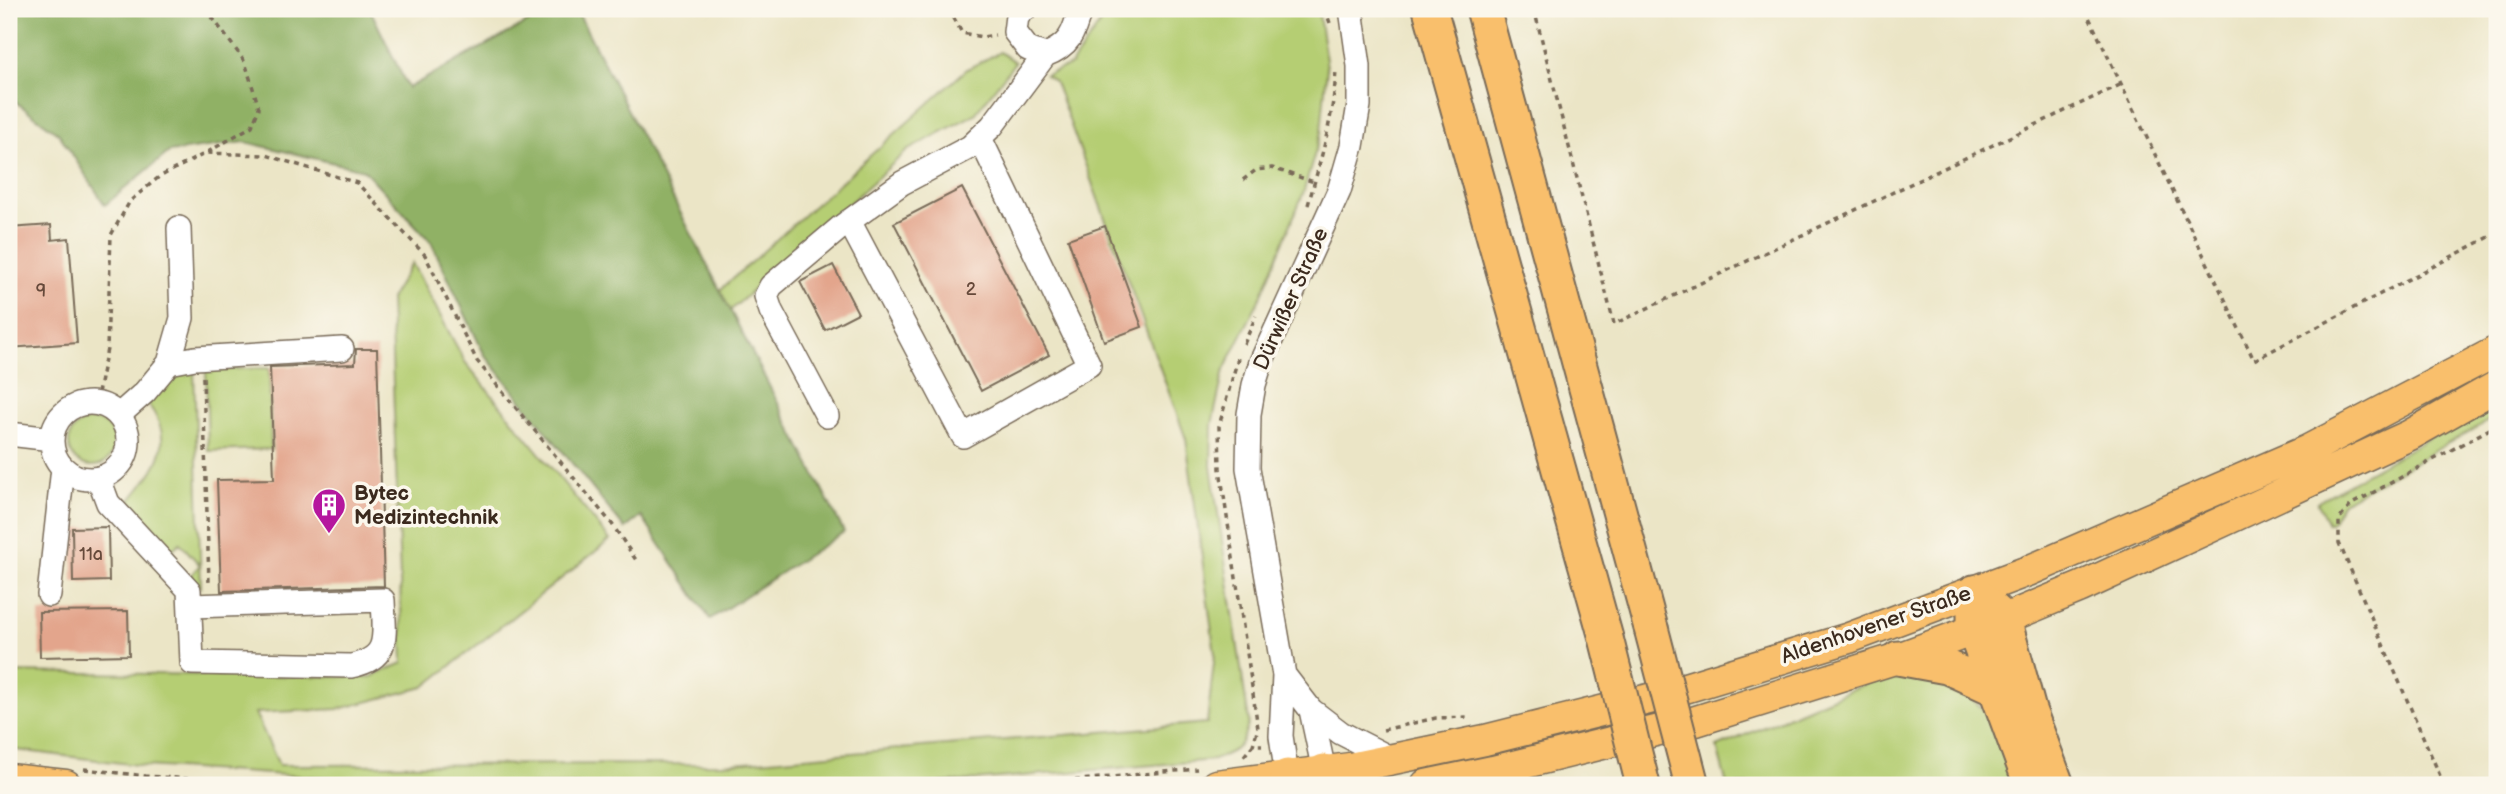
<svg xmlns="http://www.w3.org/2000/svg" width="2506" height="794" font-family="'Balsamiq Sans',sans-serif">
<style>
.green{fill:#b5ce73;stroke:#787c48;stroke-width:2}
.forest{fill:#90b165;stroke:#666e42;stroke-width:2}
.building{fill:#e3a58c}
.lines{fill:none;stroke-linecap:round;stroke-linejoin:round}
.minor-casing{stroke:#796b59;stroke-width:26}
.major-casing{stroke:#796b59;stroke-width:33}
.highway-casing{stroke:#796b59;stroke-width:37}
.path{stroke:#796b59;stroke-width:3.5;stroke-dasharray:5 5;stroke-linecap:butt}
.minor{stroke:#fff;stroke-width:23}
.major{stroke:#f9bf6c;stroke-width:30}
.highway{stroke:#f9bf6c;stroke-width:33}
.highway-bridge-casing{stroke:#796b59;stroke-width:37;stroke-linecap:butt}
.highway-bridge{stroke:#f9bf6c;stroke-width:33}
.labels{text-anchor:middle;dominant-baseline:central;stroke-width:7;stroke-linejoin:round;paint-order:stroke}
.number-label{font-size:18px;fill:#65493a}
.street-label{font-size:21px;fill:#3b2a1e;stroke:#fbf7ec}
.poi-label{font-size:21px;font-weight:bold;fill:#3b2a1e;stroke:#fbf7ec;text-anchor:start}
</style>
<rect width="100%" height="100%" fill="#fbf7ec"/>
<filter id="ink" filterUnits="userSpaceOnUse"><feTurbulence type="fractalNoise" baseFrequency=".0143" numOctaves="2"/><feDisplacementMap in="SourceGraphic" scale="14" xChannelSelector="R" yChannelSelector="G"/><feConvolveMatrix kernelMatrix="1 2 1 2 8 2 1 2 1" color-interpolation-filters="sRGB"/></filter>
<filter id="wash" filterUnits="userSpaceOnUse"><feTurbulence type="fractalNoise" baseFrequency=".00686" numOctaves="4" result="noise"/><feDisplacementMap in="SourceGraphic" scale="28" xChannelSelector="R" yChannelSelector="G"/><feGaussianBlur stdDeviation="1.57" result="paint"/><feColorMatrix in="noise" values="0 0 0 0 0 0 0 0 0 0 0 0 0 0 0 0 0 1.4 0 .05"/><feComposite in="paint" operator="in"/></filter>
<g filter="url(#wash)">
<rect width="100%" height="100%" fill="#ebe5c6"/>
<path class="green" d="M1118 9H1318L1327 67 1321 132 1303 194 1262 294 1224 370 1212 424 1211 466 1249 722C1241 749 1239 749 1214 760L912 785H440L145 766 9 749V672L371 677 403 663 390 299 412 263 465 362 610 540 424 687 339 709 255 713 279 765 722 764 1207 723 1215 654 1186 439 1055 82 1045 75 1071 65 1107 14Z
M1000 52 1015 62 975 114 908 150 730 311 719 291 967 69Z
M269 368 271 449 208 451 206 370Z
M187 371H194L201 587 190 576 200 565 180 543 168 553 130 512 135 506 130 500C156 469 178 443 148 404L167 382Z
M2497 399V416L2343 502 2333 521 2328 524 2317 502Z
M69 443a23 23 0 1 1 46 0a23 23 0 1 1-46 0Z
M1901 675C1936 681 1969 688 1991 719 2001 733 2009 768 2016 785H1727L1717 747 1869 682Z"/>
<path class="forest" d="M9 9H370L408 88 545 13 543 9H576L844 532 710 619 641 516 625 529 484 354 431 242 364 170 245 142 169 152 105 205 59 134 9 97Z"/>
<g id="blocks">
<path class="building" d="M962 188 1049 355 981 391 894 223Z
M51 225 52 240 69 238 77 343 9 348V228Z
M1105 226 1142 327 1104 341 1068 239Z
M833 265 858 313 825 330 800 282Z
M356 349H377L384 586 221 591 217 480 274 479 270 367 355 364Z
M108 527 109 581 73 582 72 528Z
M128 611 129 655 40 657 39 612Z"/>
</g>
</g>
<g filter="url(#ink)">
<use href="#blocks" fill-opacity="0" stroke="#796b59" stroke-width="2"/>
<g class="lines">
<g class="minor-casing">
<path id="minor" d="M1025 9 1017 16 1015 32 1028 49 1045 55C1069 46 1074 34 1080 9
M849 221 963 436 1089 365 980 138
M169 363 195 358 342 349
M52 441a38 38 0 1 1 76 0a38 38 0 1 1-76 0Z
M119 415 145 392 169 363 182 318 179 228
M827 416 771 311 766 296 771 286 841 227 902 183 970 147 992 126 1045 55
M9 434 52 439
M99 479 108 503 189 590 192 663 351 666C392 658 384 634 383 600L190 606
M49 595 63 468
M1284 675 1311 710 1324 771
M1311 710 1341 733 1394 760
M1287 776 1281 736 1284 675 1248 468 1249 414 1254 385 1261 362 1339 191 1352 146 1359 105V66L1351 9"/>
</g>
<g class="major-casing">
<path id="major" d="M9 779 66 785
M1216 785 1350 768 1485 740 1649 699 1849 638 2028 571 2306 451 2497 351
M1426 785 1493 771 1696 721 1898 658 2004 619 2081 587 2410 435 2497 386"/>
</g>
<g class="highway-casing">
<path id="highway" d="M1430 9 1606 638
M1483 9 1651 628
M1974 592 2004 619 2029 710 2057 785
M1974 592V630L2031 785
M1898 658 1947 667 1995 689
M1324 771 1326 785
M1287 776 1289 785"/>
</g>
<path class="path" d="M206 9 245 62 259 108 252 126 208 152
M949 9 962 33 982 37 995 35
M1325 9 1330 23
M1534 9 1614 324 2122 84
M2085 9 2254 360 2497 233
M1243 180 1256 170 1272 168 1317 183
M1308 205C1321 159 1334 116 1336 69
M1244 344 1256 316
M1238 358 1219 426 1220 469 1258 728 1253 745
M203 377 209 583
M96 403 107 349 111 235 130 201 159 177 206 153 266 155 357 183 425 255 477 361 612 524 638 563
M1383 730 1436 718 1469 717
M1244 756 1253 745H1262
M84 769 146 776 281 785
M1025 785 1197 769
M2444 785 2339 543V519L2352 504 2497 425"/>
<use href="#minor" class="minor"/>
<use href="#major" class="major"/>
<use href="#highway" class="highway"/>
<g class="highway-bridge-casing">
<path id="highway-bridge" d="M1651 628 1692 785
M1606 638 1643 785"/>
</g>
<use href="#highway-bridge" class="highway-bridge"/>
</g>
</g>
<defs>
<g id="building-pin" transform="scale(1.75)"><path d="M0 17L-7.5 6A9.5 9.5 0 1 1 7.5 6Z" fill="#b5179e" stroke="#fbf7ec"/><path d="M-4-6H4V6H1V3H-1V6H-4ZM-2.5-4.3h1.7v1.8h-1.7ZM.8-4.3h1.7v1.8H.8ZM-2.5-1h1.7V.8h-1.7ZM.8-1h1.7V.8H.8Z" fill="#fff"/></g>
</defs>
<g fill-rule="evenodd">
<use href="#building-pin" x="329" y="505"/>
</g>
<g class="labels">
<g class="number-label">
<text x="971" y="289">2</text>
<text x="41" y="291">9</text>
<text x="91" y="554">11a</text>
</g>
<g class="street-label">
<text transform="translate(1291 299) rotate(-66)">Dürwißer Straße</text>
<text transform="translate(1876 625) rotate(-19)">Aldenhovener Straße</text>
</g>
<g class="poi-label">
<text x="354" y="493">Bytec<tspan x="354" dy="24">Medizintechnik</tspan></text>
</g>
</g>
<rect width="2506" height="794" fill="none" stroke="#fbf7ec" stroke-width="35"/>
</svg>
